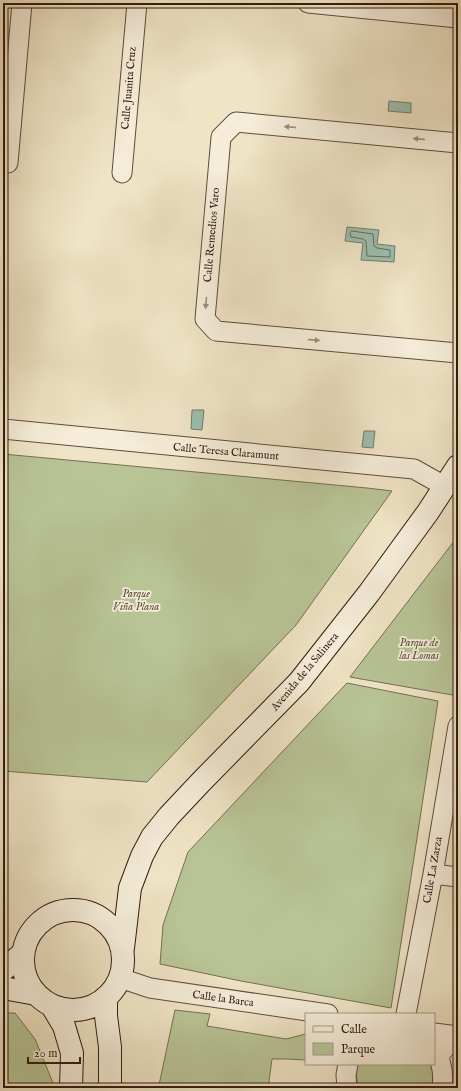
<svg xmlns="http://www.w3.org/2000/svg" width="461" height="1091" font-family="'IM FELL English',serif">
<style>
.green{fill:#b8c496;stroke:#756f52}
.water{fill:#9cbfae;stroke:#727d6e}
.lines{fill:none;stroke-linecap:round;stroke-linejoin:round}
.shore{stroke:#676c5e;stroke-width:1}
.street-casing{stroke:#614c3c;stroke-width:21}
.secondary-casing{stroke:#321a0e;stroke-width:24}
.street{stroke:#f5edda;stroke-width:19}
.secondary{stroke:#f5edda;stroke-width:22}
.oneway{fill:#9d8e7e}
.labels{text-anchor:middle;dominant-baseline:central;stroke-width:3.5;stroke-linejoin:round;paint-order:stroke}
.street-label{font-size:11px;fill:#321a0e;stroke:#f5edda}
.park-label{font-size:11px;font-style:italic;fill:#5a4d37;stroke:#f5edda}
</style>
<rect width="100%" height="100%" fill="#efe4c6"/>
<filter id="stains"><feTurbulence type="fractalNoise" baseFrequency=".005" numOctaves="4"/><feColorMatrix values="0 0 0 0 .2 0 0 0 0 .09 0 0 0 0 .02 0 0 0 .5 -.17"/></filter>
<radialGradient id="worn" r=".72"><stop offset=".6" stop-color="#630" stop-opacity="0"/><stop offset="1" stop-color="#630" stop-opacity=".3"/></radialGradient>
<path class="green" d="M3 454 367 488 392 491 296 625 147 782 3 771Z
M458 536V696L350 677Z
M347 683 438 701 391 1008 241 981 160 964 163 925 188 852Z
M175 1010 210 1014 207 1026 286 1039 306 1034V1060L287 1059H272L268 1088H193L159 1085Z
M3 1013H15L35 1039 53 1083 52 1088H3Z
M358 1064H433V1088H358L356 1071Z"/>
<path class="water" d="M389 101 411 103V113L388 111Z
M347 227 379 230 377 244 395 246 394 262 361 260 363 243 345 241Z
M192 410H204L202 430 191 429Z
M364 431H375L373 448 362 447Z"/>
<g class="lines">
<path class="shore" d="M352 231 373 234 374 246 377 248 390 250V257L367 256 366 241 363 239 351 237 350 233Z"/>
<g class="street-casing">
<path id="street" d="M308 3 458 18
M458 143 236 122 221 137 205 319 216 331 458 353
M8 163 22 3
M122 173 137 3
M3 429 414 469 446 487
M433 874 458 877
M120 978 150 988 328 1014
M406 1014 433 874 458 726
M434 1033 458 1036
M434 1049C442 1061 444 1074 442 1088
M438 1056 448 1045 458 1038
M347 1088 346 1075 348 1064"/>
</g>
<g class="secondary-casing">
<path id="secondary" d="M23 960a50 50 0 1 1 100 0a50 50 0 1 1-100 0Z
M123 948 130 888 142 856 152 837 169 816 200 783 299 682 369 593 428 512 458 466
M3 970 22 954
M3 988 36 994
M106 997V1016L110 1047V1088
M52 1006 64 1026 72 1053 71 1088"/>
</g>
<use href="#street" class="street"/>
<use href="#secondary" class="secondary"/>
</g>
<defs><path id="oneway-solid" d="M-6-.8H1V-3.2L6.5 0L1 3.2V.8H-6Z"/></defs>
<g class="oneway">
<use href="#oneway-solid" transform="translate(290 127) rotate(-175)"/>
<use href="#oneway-solid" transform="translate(419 139) rotate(-175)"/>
<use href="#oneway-solid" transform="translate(206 303) rotate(95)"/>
<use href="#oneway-solid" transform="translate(314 340) rotate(5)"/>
</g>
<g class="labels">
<g class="street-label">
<text transform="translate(129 88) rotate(-85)">Calle Juanita Cruz</text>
<text transform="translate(212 235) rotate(-85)">Calle Remedios Varo</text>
<text transform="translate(226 452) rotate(5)">Calle Teresa Claramunt</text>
<text transform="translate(305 672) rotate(-50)">Avenida de la Salinera</text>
<text transform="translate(433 870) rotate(-80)">Calle La Zarza</text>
<text transform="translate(223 999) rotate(8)">Calle la Barca</text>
</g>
<g class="park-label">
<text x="136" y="594">Parque<tspan x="136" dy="13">Viña Plana</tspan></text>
<text x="419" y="643">Parque de<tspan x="419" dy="13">las Lomas</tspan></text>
</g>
</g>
<rect width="461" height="1091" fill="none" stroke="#efe4c6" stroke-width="16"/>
<rect x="4" y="4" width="453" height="1083" fill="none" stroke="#321a0e" stroke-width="2"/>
<rect x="8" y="8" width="445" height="1075" fill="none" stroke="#321a0e"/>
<rect x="305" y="1013" width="130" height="52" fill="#f5edda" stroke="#a79988"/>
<rect x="313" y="1026" width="20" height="6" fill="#f5edda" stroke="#a79988"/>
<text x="341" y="1033" font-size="12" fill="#321a0e">Calle</text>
<rect x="313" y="1043" width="20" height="12" fill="#b8c496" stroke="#a79988"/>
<text x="341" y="1053" font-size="12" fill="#321a0e">Parque</text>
<path d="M28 1057v6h52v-6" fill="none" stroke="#321a0e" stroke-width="2"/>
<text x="34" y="1057" font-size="12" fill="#321a0e" stroke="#f5edda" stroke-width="3" paint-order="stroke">20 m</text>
<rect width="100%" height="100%" filter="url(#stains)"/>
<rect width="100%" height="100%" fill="url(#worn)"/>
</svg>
